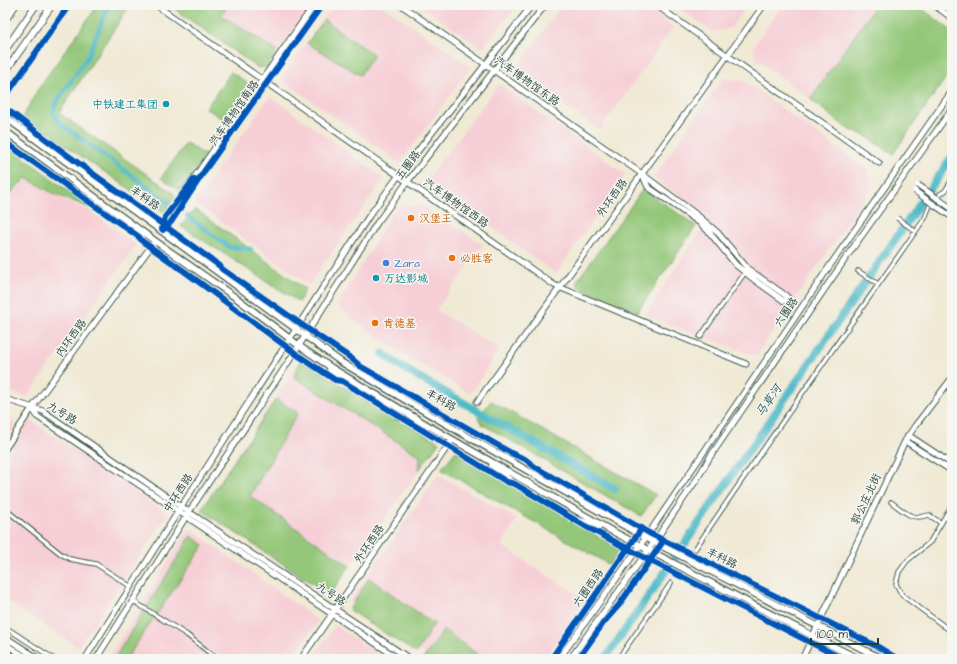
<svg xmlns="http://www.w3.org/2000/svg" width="957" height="664" font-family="'Architects Daughter','LXGW WenKai TC',sans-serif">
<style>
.built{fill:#f6cfd6}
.green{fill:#94c779;stroke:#5a8256}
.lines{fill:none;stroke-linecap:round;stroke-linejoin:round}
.canal{stroke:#4dbac7;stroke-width:4.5}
.river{stroke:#4dbac7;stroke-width:8}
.street-casing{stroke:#3e574c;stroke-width:5.5}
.secondary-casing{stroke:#3e574c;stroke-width:7}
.primary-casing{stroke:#3e574c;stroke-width:8}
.highway-casing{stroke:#3e574c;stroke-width:8}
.street{stroke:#fff;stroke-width:3.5}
.secondary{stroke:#fff;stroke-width:5}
.primary{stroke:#fff;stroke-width:5.5}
.highway{stroke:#fff;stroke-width:6}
.street-bridge-casing{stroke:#3e574c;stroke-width:5.5;stroke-linecap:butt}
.secondary-bridge-casing{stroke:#3e574c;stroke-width:7;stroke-linecap:butt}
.street-bridge{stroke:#fff;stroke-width:3.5}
.secondary-bridge{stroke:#fff;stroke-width:5}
.cycleway-casing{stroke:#f6f6f2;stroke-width:8}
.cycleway{stroke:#0057b8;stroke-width:6}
.culture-dot{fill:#0f9aa8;stroke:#f6f6f2;stroke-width:1.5}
.food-dot{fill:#e8710a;stroke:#f6f6f2;stroke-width:1.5}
.shop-dot{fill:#3f7fe0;stroke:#f6f6f2;stroke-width:1.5}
.labels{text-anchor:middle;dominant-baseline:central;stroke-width:3;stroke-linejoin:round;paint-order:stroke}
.street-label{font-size:11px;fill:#1f3d34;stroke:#f6f6f2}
.culture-label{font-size:11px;fill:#0d838f;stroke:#f6f6f2;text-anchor:end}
.food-label{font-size:11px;fill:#c56008;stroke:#f6f6f2;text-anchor:start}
.shop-label{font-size:11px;fill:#366cbe;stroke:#f6f6f2;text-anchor:start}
.water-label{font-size:12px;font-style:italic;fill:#2a5c59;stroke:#f6f6f2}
</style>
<rect width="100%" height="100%" fill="#f6f6f2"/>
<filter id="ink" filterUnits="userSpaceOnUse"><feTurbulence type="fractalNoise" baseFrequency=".025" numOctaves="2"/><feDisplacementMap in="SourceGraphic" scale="8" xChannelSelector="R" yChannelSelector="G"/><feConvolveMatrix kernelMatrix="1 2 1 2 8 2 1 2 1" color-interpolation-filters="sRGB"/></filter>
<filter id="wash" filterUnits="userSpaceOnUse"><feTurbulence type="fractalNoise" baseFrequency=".012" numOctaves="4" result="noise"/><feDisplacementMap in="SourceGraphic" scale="16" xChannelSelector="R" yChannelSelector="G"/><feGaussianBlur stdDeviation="0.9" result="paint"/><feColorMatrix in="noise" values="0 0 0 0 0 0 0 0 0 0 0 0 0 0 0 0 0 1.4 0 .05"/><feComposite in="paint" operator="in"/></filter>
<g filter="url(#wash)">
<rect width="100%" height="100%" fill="#f0e9d4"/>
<path class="built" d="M209 5H312L277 54Z
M333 5H382L471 67 400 163 281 79Z
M419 5H518L482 48Z
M562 5H643L673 27 600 130 515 71Z
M674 5H748L731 28 713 32Z
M782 5H876L810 99 756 59 753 47Z
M723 78 743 80 867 170 873 185 756 356 645 315 710 217 653 178Z
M499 84 625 174 556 274 427 180Z
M270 96 384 178 309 285 194 202Z
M26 180 72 204 88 210 136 245 27 397 5 390V201Z
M422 205 483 245 436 310 499 349 471 394 410 358 354 320 337 305 397 206Z
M302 358 439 442 330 595 201 510Z
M5 404 15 427 5 441Z
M30 420 168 514 78 647 5 600V459Z
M438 475 517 519 501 545 585 600 545 659H432L349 602Z
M189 528 319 621 290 659H108Z
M335 626 385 659H311Z"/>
<path class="green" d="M98 5H130L59 113 176 195 164 212 23 117 38 89Z
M169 5H229L221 15 277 51 268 67 258 68Z
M876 5H917L952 31V69L893 154 864 135 848 129 810 99Z
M324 20 374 55 360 75 307 43Z
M231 72 250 85 227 122 206 108Z
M186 143 205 155 182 192 161 178Z
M11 148 91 208 54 194 26 178 5 199V155Z
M643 189 696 226 637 312 579 288 577 281Z
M195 209 305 289 299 302 181 226Z
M302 358 342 386 439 442 419 470 420 456 294 377Z
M276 399 298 413 250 496 350 566 330 595 201 510Z
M491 401 656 495 641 516 482 424 478 418Z
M457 450 619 549 610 565 441 469Z
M191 536 204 545 126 659H114Z
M369 578 434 624 416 653 349 610Z
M444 630 484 659H423Z"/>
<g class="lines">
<path class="canal" d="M109 5 87 58 56 103C52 112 54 117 61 124L169 203
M187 216 229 247 251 249"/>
<path class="river" d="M383 354 406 370 615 489
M605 659 952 157"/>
</g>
</g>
<g filter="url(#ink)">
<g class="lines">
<g class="street-casing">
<path id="street" d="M222 269 259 295
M858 271 878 284
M700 337 746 271
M342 381 398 416
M515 484 576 519
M891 502C905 512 911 521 929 515L941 523
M952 505 930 542 907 561 899 572 896 584 902 595 952 632
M5 509 61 554 70 559 96 564 130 586
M945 517 952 522
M695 549C770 438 848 328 925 218L930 205 937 196 945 191 952 180
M133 601 187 635 211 654 220 659
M5 627 54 659
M5 651 17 659
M618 659 671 583"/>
</g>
<g class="secondary-casing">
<path id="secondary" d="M156 5 554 285 746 364
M401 5 642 174 697 215 718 233 748 269 785 295 788 298V300L784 301 756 281 736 265 710 233 700 223 648 187 642 174
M656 5 879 163
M934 5 952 18
M943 5 952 11
M5 21 16 5
M5 97 69 5
M937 198 952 209
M933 204 952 217
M161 230 165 217 201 168 314 5
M161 231 171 222 205 170 322 5
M5 399 43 411 189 512 410 659
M477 402 764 5
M32 408 38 417 399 659
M908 435 952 464
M905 441 952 471
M5 449 32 408 155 241
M5 637 39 659
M5 644 29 659
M85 659 181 507 369 216 399 175 532 5
M96 659 189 512 293 355 377 223 408 181 545 5
M301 659 452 440
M559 659 649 533 831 264 952 91
M570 659 654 542 697 479 710 457 850 252 952 109
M802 659 905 441 915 426 952 378"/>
</g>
<g class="primary-casing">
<path id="primary" d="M5 117 341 362 458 431 646 538 882 659
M5 131 155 241 239 300 302 348 332 368 429 426 610 530 813 636 859 659
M207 261 222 269
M259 295 271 308
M330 369 342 381
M398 416 421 424
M492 465 515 484
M576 519 599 527"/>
</g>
<g class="highway-casing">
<path id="highway" d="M5 50 36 5
M5 72 52 5"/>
</g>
<use href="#street" class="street"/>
<use href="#secondary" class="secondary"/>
<use href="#primary" class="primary"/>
<use href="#highway" class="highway"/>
<g class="street-bridge-casing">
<path id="street-bridge" d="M897 218 915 231"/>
</g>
<g class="secondary-bridge-casing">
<path id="secondary-bridge" d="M918 185 937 198
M915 191 933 204"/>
</g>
<use href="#street-bridge" class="street-bridge"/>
<use href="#secondary-bridge" class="secondary-bridge"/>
<g class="cycleway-casing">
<path id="cycleway" d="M5 97 69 5
M5 108 63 152 220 266 222 269 315 334 351 358 360 366 513 454 525 459 535 467 649 533 880 648 898 659
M5 142 139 237 142 241 181 269 184 271 299 356 335 380 342 381 507 482 515 484 585 526 653 562 843 659
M162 229 165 217 194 179
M163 230 171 222 205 170 322 5
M551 659 642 528
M578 659 604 622 619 605 664 540"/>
</g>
<use href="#cycleway" class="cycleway"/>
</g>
</g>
<g class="culture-dot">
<circle cx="166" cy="104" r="4"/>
<circle cx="376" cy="278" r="4"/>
</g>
<g class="food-dot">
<circle cx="411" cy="218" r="4"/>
<circle cx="452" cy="258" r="4"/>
<circle cx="375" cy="323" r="4"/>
</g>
<circle class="shop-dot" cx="386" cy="263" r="4"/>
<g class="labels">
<g class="street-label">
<text transform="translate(527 81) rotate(35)">汽车博物馆东路</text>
<text transform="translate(234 113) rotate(-55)">汽车博物馆南路</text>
<text transform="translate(408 165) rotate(-53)">五圈路</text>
<text transform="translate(145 198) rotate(36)">丰科路</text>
<text transform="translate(612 198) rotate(-55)">外环西路</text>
<text transform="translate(456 203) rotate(35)">汽车博物馆西路</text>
<text transform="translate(786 312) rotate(-56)">六圈路</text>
<text transform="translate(71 338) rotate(-54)">内环西路</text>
<text transform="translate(441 400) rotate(30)">丰科路</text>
<text transform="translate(62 413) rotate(32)">九号路</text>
<text transform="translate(178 493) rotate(-57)">中环西路</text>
<text transform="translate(866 499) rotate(-65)">郭公庄北街</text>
<text transform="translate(369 544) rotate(-56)">外环西路</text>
<text transform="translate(722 558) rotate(27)">丰科路</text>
<text transform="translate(588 588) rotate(-55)">六圈西路</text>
<text transform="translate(331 594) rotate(34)">九号路</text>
</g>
<g class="culture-label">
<text x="158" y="104">中铁建工集团</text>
<text x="384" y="278" text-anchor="start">万达影城</text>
</g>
<g class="food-label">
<text x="419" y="218">汉堡王</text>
<text x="460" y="258">必胜客</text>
<text x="383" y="323">肯德基</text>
</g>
<g class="shop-label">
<text x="394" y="263">Zara</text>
</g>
<g class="water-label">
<text transform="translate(769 401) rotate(-55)">马草河</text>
</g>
</g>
<rect width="957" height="664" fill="none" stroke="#f6f6f2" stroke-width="20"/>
<path d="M811 638v6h67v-6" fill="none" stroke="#1f3d34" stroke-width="2"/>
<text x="817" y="638" font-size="12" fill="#1f3d34" stroke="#f6f6f2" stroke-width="3" paint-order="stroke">100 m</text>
</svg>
